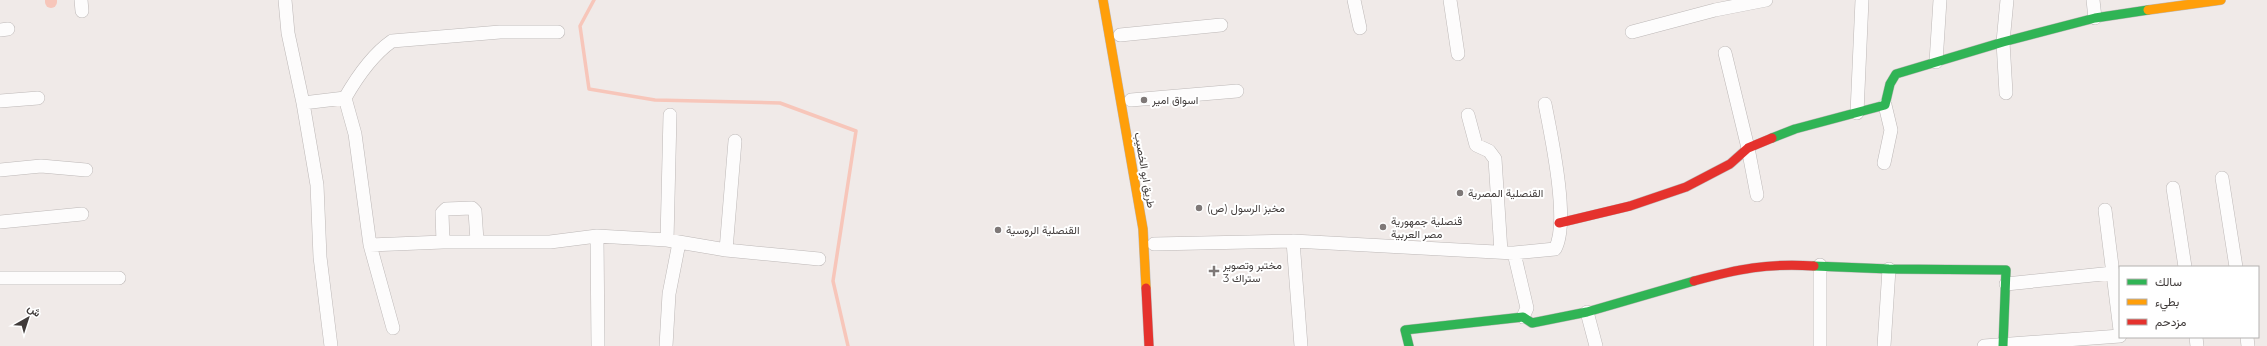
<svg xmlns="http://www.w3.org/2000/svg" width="2267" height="346" font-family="Montserrat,Vazirmatn,sans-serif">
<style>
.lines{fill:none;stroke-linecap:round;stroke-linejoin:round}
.stream{stroke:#f7c6ba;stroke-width:3.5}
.canal{stroke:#f7c6ba;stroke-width:12}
.street-casing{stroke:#bdb8b7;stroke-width:14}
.fast-casing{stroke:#bdb8b7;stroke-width:10}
.slow-casing{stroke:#bdb8b7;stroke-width:10}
.jam-casing{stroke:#bdb8b7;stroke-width:10}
.street{stroke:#fdfcfc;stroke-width:13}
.fast{stroke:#30b455;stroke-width:9}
.slow{stroke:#ff9f0a;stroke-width:9}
.jam{stroke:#e5322d;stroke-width:9}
.poi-dot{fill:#7e7877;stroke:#fff;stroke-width:1.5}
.labels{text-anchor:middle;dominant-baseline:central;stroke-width:4;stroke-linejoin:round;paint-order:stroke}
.poi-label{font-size:11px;fill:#403b3a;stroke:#fff;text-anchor:start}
.street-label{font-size:11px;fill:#403b3a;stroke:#fff}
</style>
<rect width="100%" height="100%" fill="#f0eae8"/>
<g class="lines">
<path class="stream" d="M594 0 580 26 589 89 655 100 780 103 856 131 833 281 848 346"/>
<path class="canal" d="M51 0V2"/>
<g class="street-casing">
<path id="street" d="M81 0 82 11
M285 0 288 33 303 103 317 185 320 257 331 346
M1354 0 1360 28
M1450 0 1458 54
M2093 0 2095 18
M0 30 8 29
M1632 32 1715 10 1766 0
M1120 35 1221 25
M1725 53 1748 148 1757 195
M1936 62 1940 0
M2006 93 2003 42 2007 0
M345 98C357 77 372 55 392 41L500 32H558
M1131 100 1237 91
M0 101 38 98
M303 103 345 98 355 134 370 245 393 328
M1857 113 1862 0
M1468 115 1476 145 1489 151 1495 159 1501 252
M1884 163 1891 130 1885 105
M0 170 41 166 86 170
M2222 178 2236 267
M2173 188 2185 267
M2105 210 2120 330
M0 222 82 214
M597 236 598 346
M667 240 670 115
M1293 241 1301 346
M443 242 442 213 446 209 472 208 475 211 477 241
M1154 244 1293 241 1514 253 1555 249C1570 223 1551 135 1545 104
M370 245 443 242H550L597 236 667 240 726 250 819 259
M726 250 735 141
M1514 253 1527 308 1523 317
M0 278H119
M2006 284 2113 273
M1587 312 1596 346
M2196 337 2197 346
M2247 337 2248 346
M666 346 669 294 679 243
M1820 346V265
M1884 346 1889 269
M1984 346 2120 336"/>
</g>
<g class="fast-casing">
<path id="fast" d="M1772 138 1795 129 1885 105 1890 84 1896 74 2003 42 2095 18 2148 10
M1814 266 1889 269 2006 270 2003 346
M1409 346 1405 330 1523 317 1532 323 1587 312 1694 281"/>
</g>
<g class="slow-casing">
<path id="slow" d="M1103 0 1143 229 1146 288
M2148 10 2221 0"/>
</g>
<g class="jam-casing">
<path id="jam" d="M1559 223 1630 206 1686 187 1730 164 1748 148 1772 138
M1694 281C1738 269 1767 263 1814 266
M1146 288 1149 346"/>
</g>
<use href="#street" class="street"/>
<use href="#fast" class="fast"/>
<use href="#slow" class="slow"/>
<use href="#jam" class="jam"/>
</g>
<g class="poi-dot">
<circle cx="1144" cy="100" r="4"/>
<circle cx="1460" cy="193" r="4"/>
<circle cx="1199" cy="208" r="4"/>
<circle cx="1383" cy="227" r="4"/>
<circle cx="998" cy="230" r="4"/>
<path d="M1212 265h4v4h4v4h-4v4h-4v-4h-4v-4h4z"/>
</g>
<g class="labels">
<g class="poi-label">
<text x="1152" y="100">اسواق امير</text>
<text x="1468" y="193">القنصلية المصرية</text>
<text x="1207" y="208">مخبز الرسول (ص)</text>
<text x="1391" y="221">قنصلية جمهورية<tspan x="1391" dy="13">مصر العربية</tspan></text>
<text x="1006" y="230">القنصلية الروسية</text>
<text x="1223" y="265">مختبر وتصوير<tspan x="1223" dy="13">ستراك 3</tspan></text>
</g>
<g class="street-label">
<text transform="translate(1145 170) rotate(80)">طريق ابو الخصيب</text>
</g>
</g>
<rect x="2119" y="266" width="140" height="72" fill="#ffffff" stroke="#b3b1b0"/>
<rect x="2127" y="279" width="20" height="6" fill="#30b455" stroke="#b3b1b0"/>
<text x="2155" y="286" font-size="12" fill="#403b3a">سالك</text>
<rect x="2127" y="299" width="20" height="6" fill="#ff9f0a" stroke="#b3b1b0"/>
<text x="2155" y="306" font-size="12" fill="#403b3a">بطيء</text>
<rect x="2127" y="319" width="20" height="6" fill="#e5322d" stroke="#b3b1b0"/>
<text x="2155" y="326" font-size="12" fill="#403b3a">مزدحم</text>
<g transform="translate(28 318) rotate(39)" stroke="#ffffff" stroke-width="3" paint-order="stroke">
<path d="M0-3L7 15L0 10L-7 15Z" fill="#403b3a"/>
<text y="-6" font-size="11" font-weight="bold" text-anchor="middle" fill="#403b3a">ش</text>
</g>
</svg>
